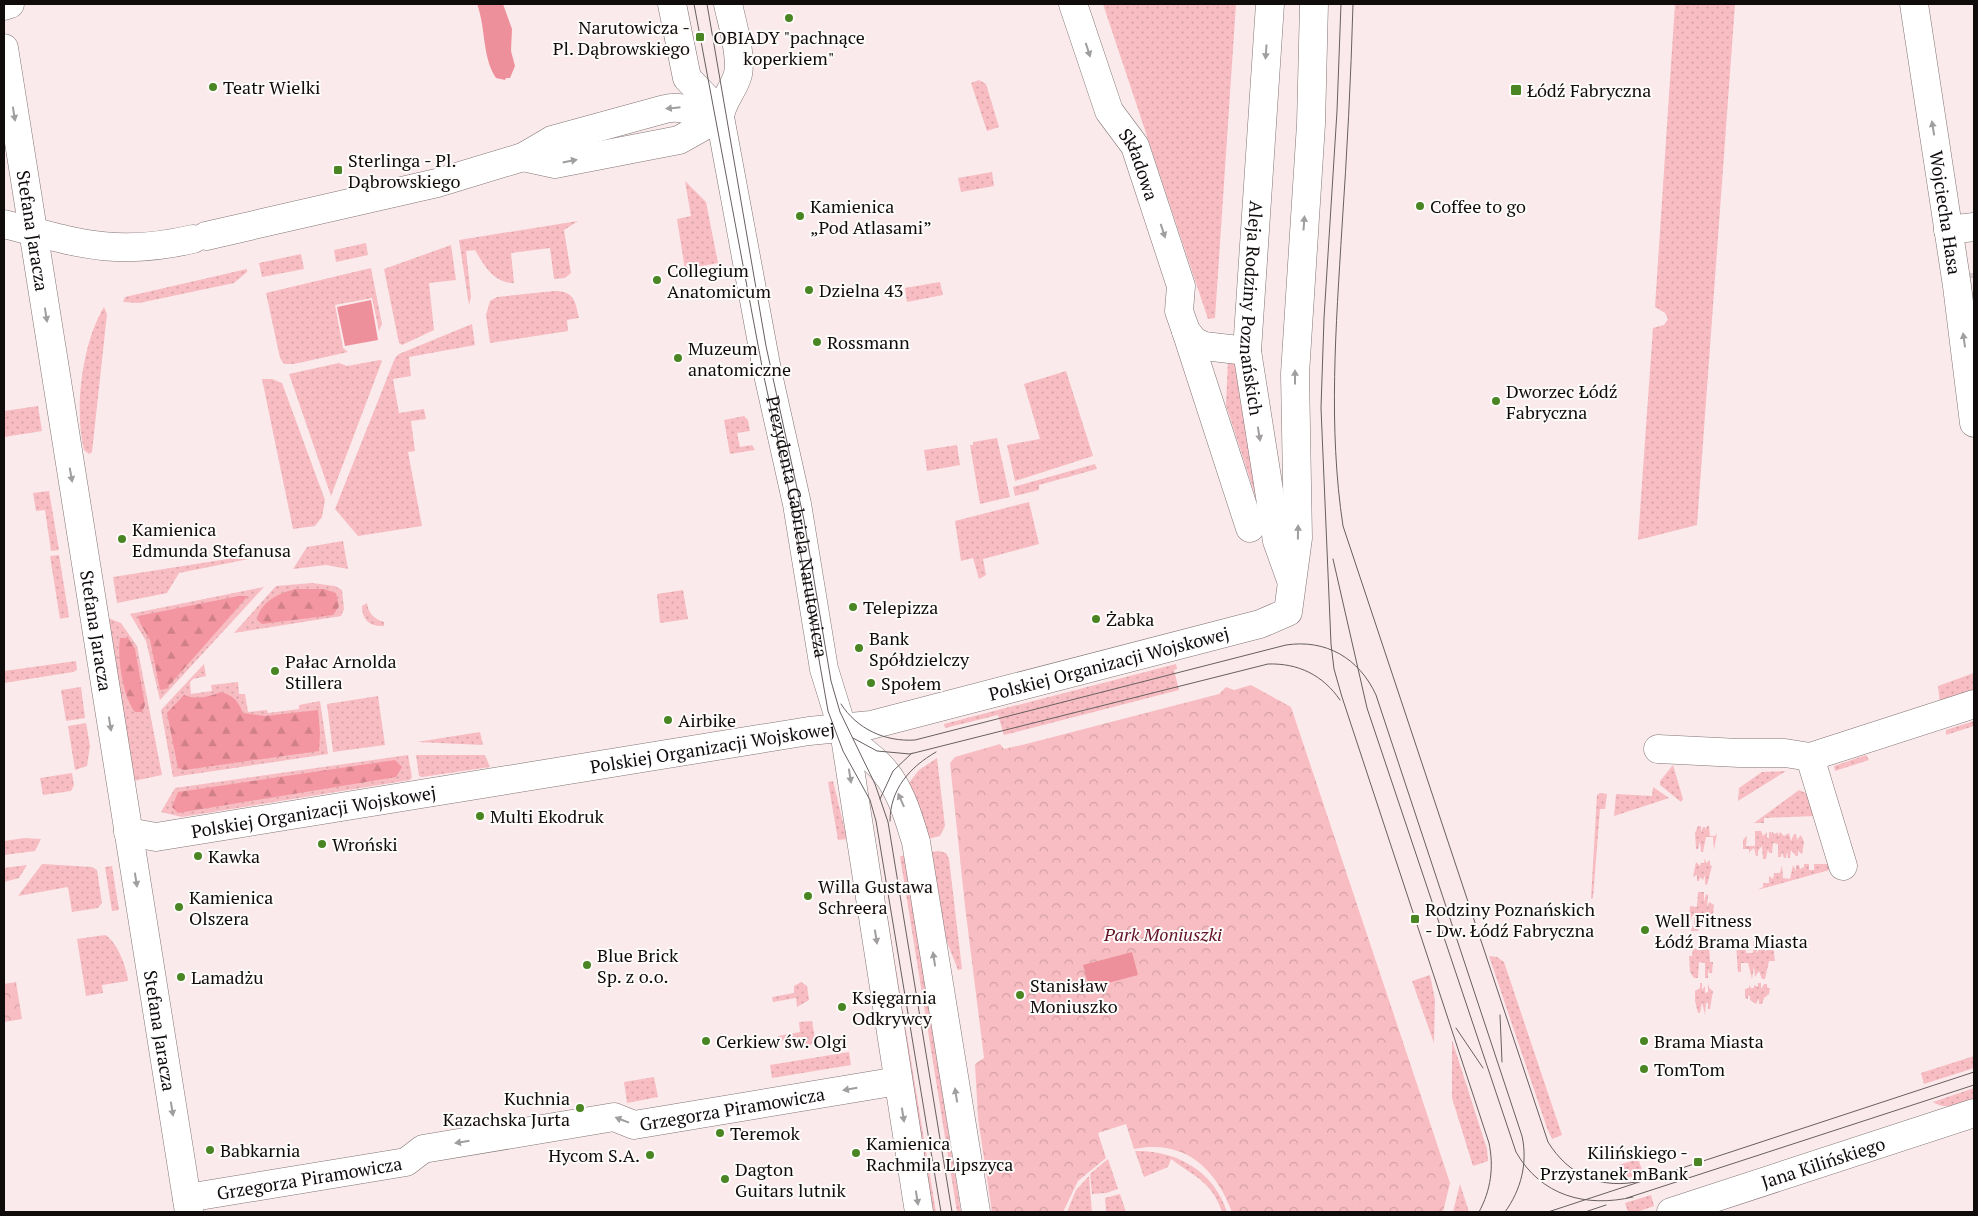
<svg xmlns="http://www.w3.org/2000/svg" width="1978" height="1216" font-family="'PT Serif',serif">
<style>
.grass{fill:url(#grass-dots)}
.forest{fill:url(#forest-firs)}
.park{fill:url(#park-crowns)}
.water{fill:#ee909b}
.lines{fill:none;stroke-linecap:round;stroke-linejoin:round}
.minor-tunnel{stroke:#d7c9ca;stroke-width:28;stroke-dasharray:28 14;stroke-linecap:butt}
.minor-casing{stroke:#827475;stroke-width:29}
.minor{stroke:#fff;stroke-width:28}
.tram{stroke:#685f60;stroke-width:1}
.oneway{fill:#a09e9e}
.poi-dot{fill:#498522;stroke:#fefbfb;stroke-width:2}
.labels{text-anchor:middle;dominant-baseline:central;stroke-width:4;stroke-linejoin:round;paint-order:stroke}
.poi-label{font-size:18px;fill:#110c0c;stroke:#fefbfb;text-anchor:start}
.street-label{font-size:18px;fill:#110c0c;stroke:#fefbfb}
.park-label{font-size:18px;font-style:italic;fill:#631125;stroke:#fefbfb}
</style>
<defs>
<pattern id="grass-dots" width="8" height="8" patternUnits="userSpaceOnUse" patternTransform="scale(1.25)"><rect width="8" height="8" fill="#f8bdc2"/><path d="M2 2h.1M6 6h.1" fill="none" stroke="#d4a1a6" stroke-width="1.8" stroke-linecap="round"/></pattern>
<pattern id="forest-firs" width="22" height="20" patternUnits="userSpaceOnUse" patternTransform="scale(1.25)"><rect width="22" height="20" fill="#f496a1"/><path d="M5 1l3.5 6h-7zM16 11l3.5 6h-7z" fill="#d08089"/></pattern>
<pattern id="park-crowns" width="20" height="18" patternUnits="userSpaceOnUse" patternTransform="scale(1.25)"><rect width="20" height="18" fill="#f8bdc2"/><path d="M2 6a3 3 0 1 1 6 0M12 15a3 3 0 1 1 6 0" fill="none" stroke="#d4a1a6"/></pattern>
</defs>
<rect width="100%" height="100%" fill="#faeaeb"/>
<path class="grass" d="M1103 4H1236L1215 318 1208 319Z
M1675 4H1735L1697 525 1638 540 1653 328 1664 325 1668 319 1665 313 1655 307Z
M979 80 986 84 999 127 987 131 971 83Z
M992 172 994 186 961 192 958 178Z
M685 181 706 202 718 263 685 269 677 219 691 216Z
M578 221 564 230 571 273 565 278 554 279 550 248 511 253 514 283C493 283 484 265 475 250L466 251 471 297 469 305 459 240Z
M366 243 368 255 336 262 334 250Z
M451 245 456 280 429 283 434 330 402 345 399 343 384 269Z
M301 254 304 269 262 277 259 263Z
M371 268 382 324 379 331 372 298 335 305 343 348 348 352 294 364H284L280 358 266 293Z
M247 269V272L234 283 139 303 123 302 125 297Z
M940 282 943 295 907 302 905 288Z
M554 291C574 291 575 300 579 318L567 320 568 331 490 343 486 315 490 301 497 297Z
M104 307 107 314 92 452 89 454 84 450C74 409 82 343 104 307Z
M472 324 475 345 409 357 411 376 393 379 399 413 424 409 426 419 411 421 415 451 408 452 422 526 358 536 335 509 395 358 399 354Z
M1228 359 1237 363 1260 510 1226 405Z
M380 360 382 361 331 496 289 374 339 363 347 366Z
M1066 371 1093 456 1015 481 1007 445 1040 439 1024 384Z
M262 379H272L282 383 325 500 322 517 315 526 293 529Z
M38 406 42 431 4 437V411Z
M744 416 748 420 750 431 737 433 740 447 752 445 755 450 730 454 724 420Z
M997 438 1010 497 980 504 970 445H973V442Z
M957 445 960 465 927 471 924 450Z
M1095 464 1097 469 1039 485V490L1015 496 1013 487Z
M49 491 59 550 51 551 45 510 36 511 33 493Z
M1029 502 1039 544 983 559 986 575 979 579 973 558 961 561 955 521Z
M343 541 348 569 326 565 293 569 307 547Z
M279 551V553L179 573 167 593 117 603 113 577Z
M59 555 69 617 60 619 50 556Z
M312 583 335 586 342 590 344 609 341 616 234 633 276 586Z
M264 587 160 700 146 641 130 614Z
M683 590 688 619 660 623 657 594Z
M367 603C368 613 374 619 384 622V626C370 627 362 620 362 606Z
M108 618 121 623 137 646 162 775 134 781Z
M76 661 77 670 73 672 4 683V671Z
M204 664 206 676 193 679 190 682 191 694 212 691 211 685 238 682 239 694H245L248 712 267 710 268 713 299 709V705L320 701 328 754 173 777 161 710Z
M1176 664 1177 669 1174 670 1179 690 1004 735 998 715 945 728 944 724Z
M1974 673V692L1940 703 1938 686Z
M81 687 85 718 66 721 61 690Z
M378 696 385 745 333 752 327 704Z
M1974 721V726L1946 735V730Z
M86 723 90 746 87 766 75 770 68 726Z
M480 732 483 745 417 742Z
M408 755 412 777 410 780 182 817 161 812 175 788Z
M416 755H485L490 767 422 777 419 776Z
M1866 755 1869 760 1835 771 1834 766Z
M937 758 945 826 940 836 928 839 908 784 919 770Z
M1673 765 1683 799 1681 802 1660 785V781Z
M1786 771 1738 801 1739 788 1762 772Z
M72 773 74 785 71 791 43 795 40 778Z
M833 781 847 839 838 840 828 782Z
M1653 787 1669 798 1614 816 1616 794 1652 796Z
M1799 790 1808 794 1815 816 1764 818V823H1754Z
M1600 793 1607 794 1605 809H1600L1593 898 1591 899 1597 795Z
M1698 826H1701V832L1703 827H1705L1706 830 1707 826H1709L1710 836H1715L1717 833 1714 850 1713 837H1706L1703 852H1701L1700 841 1698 849H1696L1695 833Z
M1755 831H1761L1763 836 1767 832V838H1769V832H1771V836L1772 832 1775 834 1778 832V836L1780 832 1784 836 1789 833 1791 841 1794 834H1796L1797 840 1801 835 1804 842 1802 854 1798 851V856H1796L1791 850 1790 858H1788L1787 852 1786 858H1784L1782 852 1781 857H1778V844L1773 843 1772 853H1769L1768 849 1766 859H1763L1762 846 1758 851V856H1756L1754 848 1750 851 1749 854V849H1743V840L1747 836 1746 846H1755Z
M24 838 41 839 35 851 4 855V841Z
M939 851 946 853 949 859 962 969 958 970 943 932 931 852Z
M900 856H905L961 1212H957Z
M1705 858 1706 863 1710 860V865L1712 866 1707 885 1705 884V875L1703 880 1700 877 1699 881H1697V875L1693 877 1696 862 1700 866 1701 863H1704Z
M878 860 936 1212H930Z
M42 864 92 867 97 870 102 903 98 908 72 912 68 887 18 896Z
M1804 864H1809V870H1814V864H1831L1833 869 1757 890 1763 887V883H1769V876L1773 879 1774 873H1780L1782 865 1783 878 1790 879 1793 865 1796 871V865H1799L1800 869 1804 867Z
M27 865 19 878 4 882V868Z
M112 866 119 910 112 911 105 867Z
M1698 892H1704V902L1706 894 1708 895 1707 908 1709 902 1714 905 1712 925 1711 920H1708L1707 925H1699L1698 931H1691L1692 926H1694V916H1692L1691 920H1689L1690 906 1697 907Z
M105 935C117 941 127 968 128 981L102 985 103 993 86 996 77 939Z
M1745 938 1746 953H1753L1754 939H1756L1757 953 1761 943 1765 946V951L1767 950V941H1769V951L1773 946 1775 961H1769L1765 979H1762L1759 971 1755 977 1754 967 1752 979 1748 963H1741V972H1738L1736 944 1742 939V947H1744Z
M1699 942H1705V947H1707L1709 942 1710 962H1713L1712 973H1709L1708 969V978H1705V963L1699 962 1698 978H1694L1690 972 1689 956H1692L1693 948 1698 949Z
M1489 956 1497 957 1504 962 1562 1135 1552 1139 1547 1128Z
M1430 975 1435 1000 1434 1043 1412 981Z
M801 982 807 986 809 1000 797 1007 796 998 773 1002 772 997 794 993V986Z
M1700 983H1702V990L1705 986V993L1708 992V983L1709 988 1713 991 1710 1009H1708V1003H1706L1705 1015 1702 1002 1700 1013H1698L1695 1001V991L1700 988Z
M1758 983H1761V989L1764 984H1767V988H1770L1769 994 1764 998 1762 1004H1759V998L1756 1004 1750 1000V996H1748V999L1745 998V989L1749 988V985L1751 988H1754V985L1758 987Z
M812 1021 815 1039 811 1045 803 1044 801 1038 780 1041 778 1036 800 1032 799 1022Z
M1452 1040 1487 1149 1488 1161 1473 1166 1452 1098Z
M849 1052 851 1065 772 1078 770 1065Z
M1974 1056V1068L1924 1084 1921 1073Z
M654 1077 658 1097 627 1103 624 1082Z
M1974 1088V1099C1961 1104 1946 1111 1933 1102Z
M1135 1151C1176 1150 1214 1171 1227 1212H1222C1212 1182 1195 1177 1171 1159L1168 1167 1144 1177Z
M1108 1159 1118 1189 1106 1193 1092 1194 1090 1174Z
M1638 1159 1644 1175 1617 1179 1616 1171 1619 1165Z
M1089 1176 1092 1212H1067L1076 1190Z
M1460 1184 1469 1212H1453Z
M1120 1194 1126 1212H1106L1105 1198Z
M1651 1195 1654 1206 1637 1212H1628L1625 1203Z"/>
<path class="forest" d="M296 589H324L336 593 339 606 333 615 262 624 257 620C260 602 279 593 296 589Z
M239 596H248L166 689 160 690 150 640 140 623 138 616Z
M120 638H128L135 649 145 705 142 712H135C123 697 117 657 120 638Z
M221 692C234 696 238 701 243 713L265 716 318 710 320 733 319 751 184 770 178 768 167 713 184 695C196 700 209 697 221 692Z
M395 760 402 767 396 777 178 813 172 807 178 792Z"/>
<path class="park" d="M1251 685 1291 707 1450 1183 1443 1212H1232C1215 1167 1184 1139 1134 1149L1126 1124 1098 1133 1106 1158 1078 1181 1063 1212H992L978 1118 975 1064 984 1058 965 906 950 763 955 757 1000 744 1004 749 1026 744 1219 694 1226 687 1234 690Z
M16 982 22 1019 4 1022V984Z"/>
<path class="water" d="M477 4H503L512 29 511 51 515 66 510 78H506L505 80 496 78C482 57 486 28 477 4Z
M371 300 378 340 345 346 337 307Z
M1132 952 1138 975 1089 988 1083 965Z"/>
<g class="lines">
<path class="minor-tunnel" d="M1968 320 1971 273"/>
<g class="minor-casing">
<g id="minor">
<path d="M672 4 687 78 712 104 720 117"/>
<path id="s1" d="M728 4C732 23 742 55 738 74 734 90 722 100 720 117L767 370 797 504 824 669 845 737 919 1212"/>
<path id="s2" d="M1073 4 1109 111 1135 146 1181 286 1179 311 1186 331 1194 341 1204 346 1247 351"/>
<path id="s3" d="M1270 4 1247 351 1277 541 1291 580"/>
<path id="s4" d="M1914 4 1957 286 1974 423"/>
<path d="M4 6 10 4"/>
<path id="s5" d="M4 48 189 1212"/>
<path d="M523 157 555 164 679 140 720 117"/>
<path d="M4 224C77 243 116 257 193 239"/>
<path d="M1948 230 1974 227"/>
<path d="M206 236 437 183 523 157 552 140 665 109C686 104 700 117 720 117"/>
<path d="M1186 331 1250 528"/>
<path d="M842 728C851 744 866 752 878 764 899 784 908 815 916 842L976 1212"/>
<path d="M1658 749 1739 753H1785L1810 757 1974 704"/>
<path d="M1810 757 1843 866"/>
<path id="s6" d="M128 832 156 837 809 731 871 725 1260 624 1288 612 1298 538 1295 374 1311 124 1314 4"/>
<path id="s7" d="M187 1198 406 1162 423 1149 614 1117 634 1125 898 1081"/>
<path id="s8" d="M1671 1212 1974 1113"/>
</g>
</g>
<use href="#minor" class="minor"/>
<path class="tram" d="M694 4 764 377 792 505 828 711 843 751 870 800 876 821 941 1212
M707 4 766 346 804 520 831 681 840 712 875 784 888 822 952 1212
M1341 4 1337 111 1324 318 1321 408 1331 644 1334 669 1342 697 1489 1143C1494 1167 1491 1190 1479 1212
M1353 4C1351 78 1347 153 1342 227 1336 326 1328 427 1343 526L1548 1142C1569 1176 1602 1190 1641 1181
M1333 559 1367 708 1516 1152C1541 1196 1586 1208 1633 1197
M841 704C857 729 885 742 915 740L1286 645C1326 639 1359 658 1376 695L1522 1136C1528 1163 1521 1190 1505 1212
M853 738 877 751 910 754 1268 664C1298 663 1323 675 1340 700
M880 799 893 771 912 753
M890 821C890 789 910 767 936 752
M1500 1015 1502 1062
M1456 1028 1483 1068
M1627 1198 1974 1085
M1548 1212 1974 1072
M1585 1212 1606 1205"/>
</g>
<defs><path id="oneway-solid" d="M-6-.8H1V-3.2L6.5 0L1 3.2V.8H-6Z" transform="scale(1.25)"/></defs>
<g class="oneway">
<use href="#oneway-solid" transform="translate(1088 50) rotate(72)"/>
<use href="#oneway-solid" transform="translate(1266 52) rotate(94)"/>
<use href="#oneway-solid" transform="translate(673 108) rotate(174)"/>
<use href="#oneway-solid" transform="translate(14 114) rotate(81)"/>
<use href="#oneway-solid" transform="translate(1933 128) rotate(-99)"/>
<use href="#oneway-solid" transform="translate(570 161) rotate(-11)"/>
<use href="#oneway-solid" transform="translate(1304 223) rotate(-86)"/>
<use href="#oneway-solid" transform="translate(1163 231) rotate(72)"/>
<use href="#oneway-solid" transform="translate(46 315) rotate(81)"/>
<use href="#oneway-solid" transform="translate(1964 340) rotate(-98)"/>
<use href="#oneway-solid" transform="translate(1295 377) rotate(-90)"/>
<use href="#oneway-solid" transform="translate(1259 434) rotate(81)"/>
<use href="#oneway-solid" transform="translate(71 475) rotate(80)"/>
<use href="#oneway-solid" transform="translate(1298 532) rotate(-89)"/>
<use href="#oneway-solid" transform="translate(110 724) rotate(81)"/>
<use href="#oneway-solid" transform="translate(850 776) rotate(81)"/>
<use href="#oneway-solid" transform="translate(901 800) rotate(-114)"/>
<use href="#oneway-solid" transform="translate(136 880) rotate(81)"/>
<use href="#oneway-solid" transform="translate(876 937) rotate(81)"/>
<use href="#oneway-solid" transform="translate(934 959) rotate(-99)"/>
<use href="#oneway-solid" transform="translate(850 1089) rotate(170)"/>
<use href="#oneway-solid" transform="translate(956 1095) rotate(-99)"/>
<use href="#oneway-solid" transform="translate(172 1109) rotate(81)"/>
<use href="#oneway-solid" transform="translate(903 1115) rotate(81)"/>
<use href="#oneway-solid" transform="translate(622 1120) rotate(-159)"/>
<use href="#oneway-solid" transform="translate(462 1142) rotate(171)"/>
<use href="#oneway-solid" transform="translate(917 1198) rotate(81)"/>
</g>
<g class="poi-dot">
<circle cx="789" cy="18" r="5"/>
<rect x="695" y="32" width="10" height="10" rx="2.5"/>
<circle cx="213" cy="87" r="5"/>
<rect x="1510" y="84" width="12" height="12" rx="2.5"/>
<rect x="333" y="165" width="10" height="10" rx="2.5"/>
<circle cx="1420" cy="206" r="5"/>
<circle cx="800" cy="216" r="5"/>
<circle cx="657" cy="280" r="5"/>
<circle cx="809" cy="290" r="5"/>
<circle cx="817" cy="342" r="5"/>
<circle cx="678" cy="358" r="5"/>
<circle cx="1496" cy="401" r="5"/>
<circle cx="122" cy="539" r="5"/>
<circle cx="853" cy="607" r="5"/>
<circle cx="1096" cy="619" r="5"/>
<circle cx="859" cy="648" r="5"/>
<circle cx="275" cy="671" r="5"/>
<circle cx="871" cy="683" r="5"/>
<circle cx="668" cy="720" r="5"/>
<circle cx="480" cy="816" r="5"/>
<circle cx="322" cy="844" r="5"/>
<circle cx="198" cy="856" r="5"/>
<circle cx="808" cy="896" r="5"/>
<circle cx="179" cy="907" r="5"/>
<rect x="1410" y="914" width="10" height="10" rx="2.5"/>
<circle cx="1645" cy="930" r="5"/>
<circle cx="587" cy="965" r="5"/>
<circle cx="181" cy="977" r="5"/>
<circle cx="1020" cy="995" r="5"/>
<circle cx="842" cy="1007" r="5"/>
<circle cx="706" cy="1041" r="5"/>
<circle cx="1644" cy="1041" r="5"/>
<circle cx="1644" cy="1069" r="5"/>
<circle cx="580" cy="1108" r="5"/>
<circle cx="720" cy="1133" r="5"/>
<circle cx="210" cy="1150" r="5"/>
<circle cx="856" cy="1153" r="5"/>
<circle cx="650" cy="1155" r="5"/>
<rect x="1693" y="1157" width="10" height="10" rx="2.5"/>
<circle cx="725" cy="1179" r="5"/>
</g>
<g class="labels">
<g class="poi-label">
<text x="690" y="27" text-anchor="end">Narutowicza -<tspan x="690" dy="21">Pl. Dąbrowskiego</tspan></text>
<text x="789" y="37" text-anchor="middle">OBIADY "pachnące<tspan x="789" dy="21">koperkiem"</tspan></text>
<text x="223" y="87">Teatr Wielki</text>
<text x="1527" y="90">Łódź Fabryczna</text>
<text x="348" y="160">Sterlinga - Pl.<tspan x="348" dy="21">Dąbrowskiego</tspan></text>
<text x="810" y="206">Kamienica<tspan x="810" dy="21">„Pod Atlasami”</tspan></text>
<text x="1430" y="206">Coffee to go</text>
<text x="667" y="270">Collegium<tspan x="667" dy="21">Anatomicum</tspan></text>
<text x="819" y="290">Dzielna 43</text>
<text x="827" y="342">Rossmann</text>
<text x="688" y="348">Muzeum<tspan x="688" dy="21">anatomiczne</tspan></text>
<text x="1506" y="391">Dworzec Łódź<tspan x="1506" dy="21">Fabryczna</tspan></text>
<text x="132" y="529">Kamienica<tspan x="132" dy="21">Edmunda Stefanusa</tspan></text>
<text x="863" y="607">Telepizza</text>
<text x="1106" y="619">Żabka</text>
<text x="869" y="638">Bank<tspan x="869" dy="21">Spółdzielczy</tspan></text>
<text x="285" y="661">Pałac Arnolda<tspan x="285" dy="21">Stillera</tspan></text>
<text x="881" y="683">Społem</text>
<text x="678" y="720">Airbike</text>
<text x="490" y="816">Multi Ekodruk</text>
<text x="332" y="844">Wroński</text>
<text x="208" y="856">Kawka</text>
<text x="818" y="886">Willa Gustawa<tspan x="818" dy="21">Schreera</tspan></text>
<text x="189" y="897">Kamienica<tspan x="189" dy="21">Olszera</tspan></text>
<text x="1425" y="909">Rodziny Poznańskich<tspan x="1425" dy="21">- Dw. Łódź Fabryczna</tspan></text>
<text x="1655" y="920">Well Fitness<tspan x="1655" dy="21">Łódź Brama Miasta</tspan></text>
<text x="597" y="955">Blue Brick<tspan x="597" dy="21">Sp. z o.o.</tspan></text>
<text x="191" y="977">Lamadżu</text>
<text x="1030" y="985">Stanisław<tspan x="1030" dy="21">Moniuszko</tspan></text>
<text x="852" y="997">Księgarnia<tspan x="852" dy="21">Odkrywcy</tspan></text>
<text x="716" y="1041">Cerkiew św. Olgi</text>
<text x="1654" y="1041">Brama Miasta</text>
<text x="1654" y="1069">TomTom</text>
<text x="570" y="1098" text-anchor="end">Kuchnia<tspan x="570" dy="21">Kazachska Jurta</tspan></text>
<text x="730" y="1133">Teremok</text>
<text x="866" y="1143">Kamienica<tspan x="866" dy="21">Rachmila Lipszyca</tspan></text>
<text x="220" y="1150">Babkarnia</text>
<text x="1688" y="1152" text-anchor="end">Kilińskiego -<tspan x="1688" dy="21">Przystanek mBank</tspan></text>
<text x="640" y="1155" text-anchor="end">Hycom S.A.</text>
<text x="735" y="1169">Dagton<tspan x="735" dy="21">Guitars lutnik</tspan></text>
</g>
<g class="street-label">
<text stroke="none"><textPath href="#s2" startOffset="175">Składowa</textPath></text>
<text stroke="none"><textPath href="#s4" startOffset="211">Wojciecha Hasa</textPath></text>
<text stroke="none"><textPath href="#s5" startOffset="185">Stefana Jaracza</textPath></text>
<text stroke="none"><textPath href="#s3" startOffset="305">Aleja Rodziny Poznańskich</textPath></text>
<text stroke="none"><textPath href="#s1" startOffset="535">Prezydenta Gabriela Narutowicza</textPath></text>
<text stroke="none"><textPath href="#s5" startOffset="590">Stefana Jaracza</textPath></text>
<text stroke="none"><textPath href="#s6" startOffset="998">Polskiej Organizacji Wojskowej</textPath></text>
<text stroke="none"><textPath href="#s6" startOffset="592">Polskiej Organizacji Wojskowej</textPath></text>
<text stroke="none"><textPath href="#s6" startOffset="188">Polskiej Organizacji Wojskowej</textPath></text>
<text stroke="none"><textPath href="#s5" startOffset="995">Stefana Jaracza</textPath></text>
<text stroke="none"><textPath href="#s7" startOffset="558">Grzegorza Piramowicza</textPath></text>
<text stroke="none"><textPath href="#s8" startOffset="160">Jana Kilińskiego</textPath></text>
<text stroke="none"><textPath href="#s7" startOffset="124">Grzegorza Piramowicza</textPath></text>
</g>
<g class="park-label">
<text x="1163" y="934">Park Moniuszki</text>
</g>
</g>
<rect width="1978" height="1216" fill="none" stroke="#110c0c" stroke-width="10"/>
</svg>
